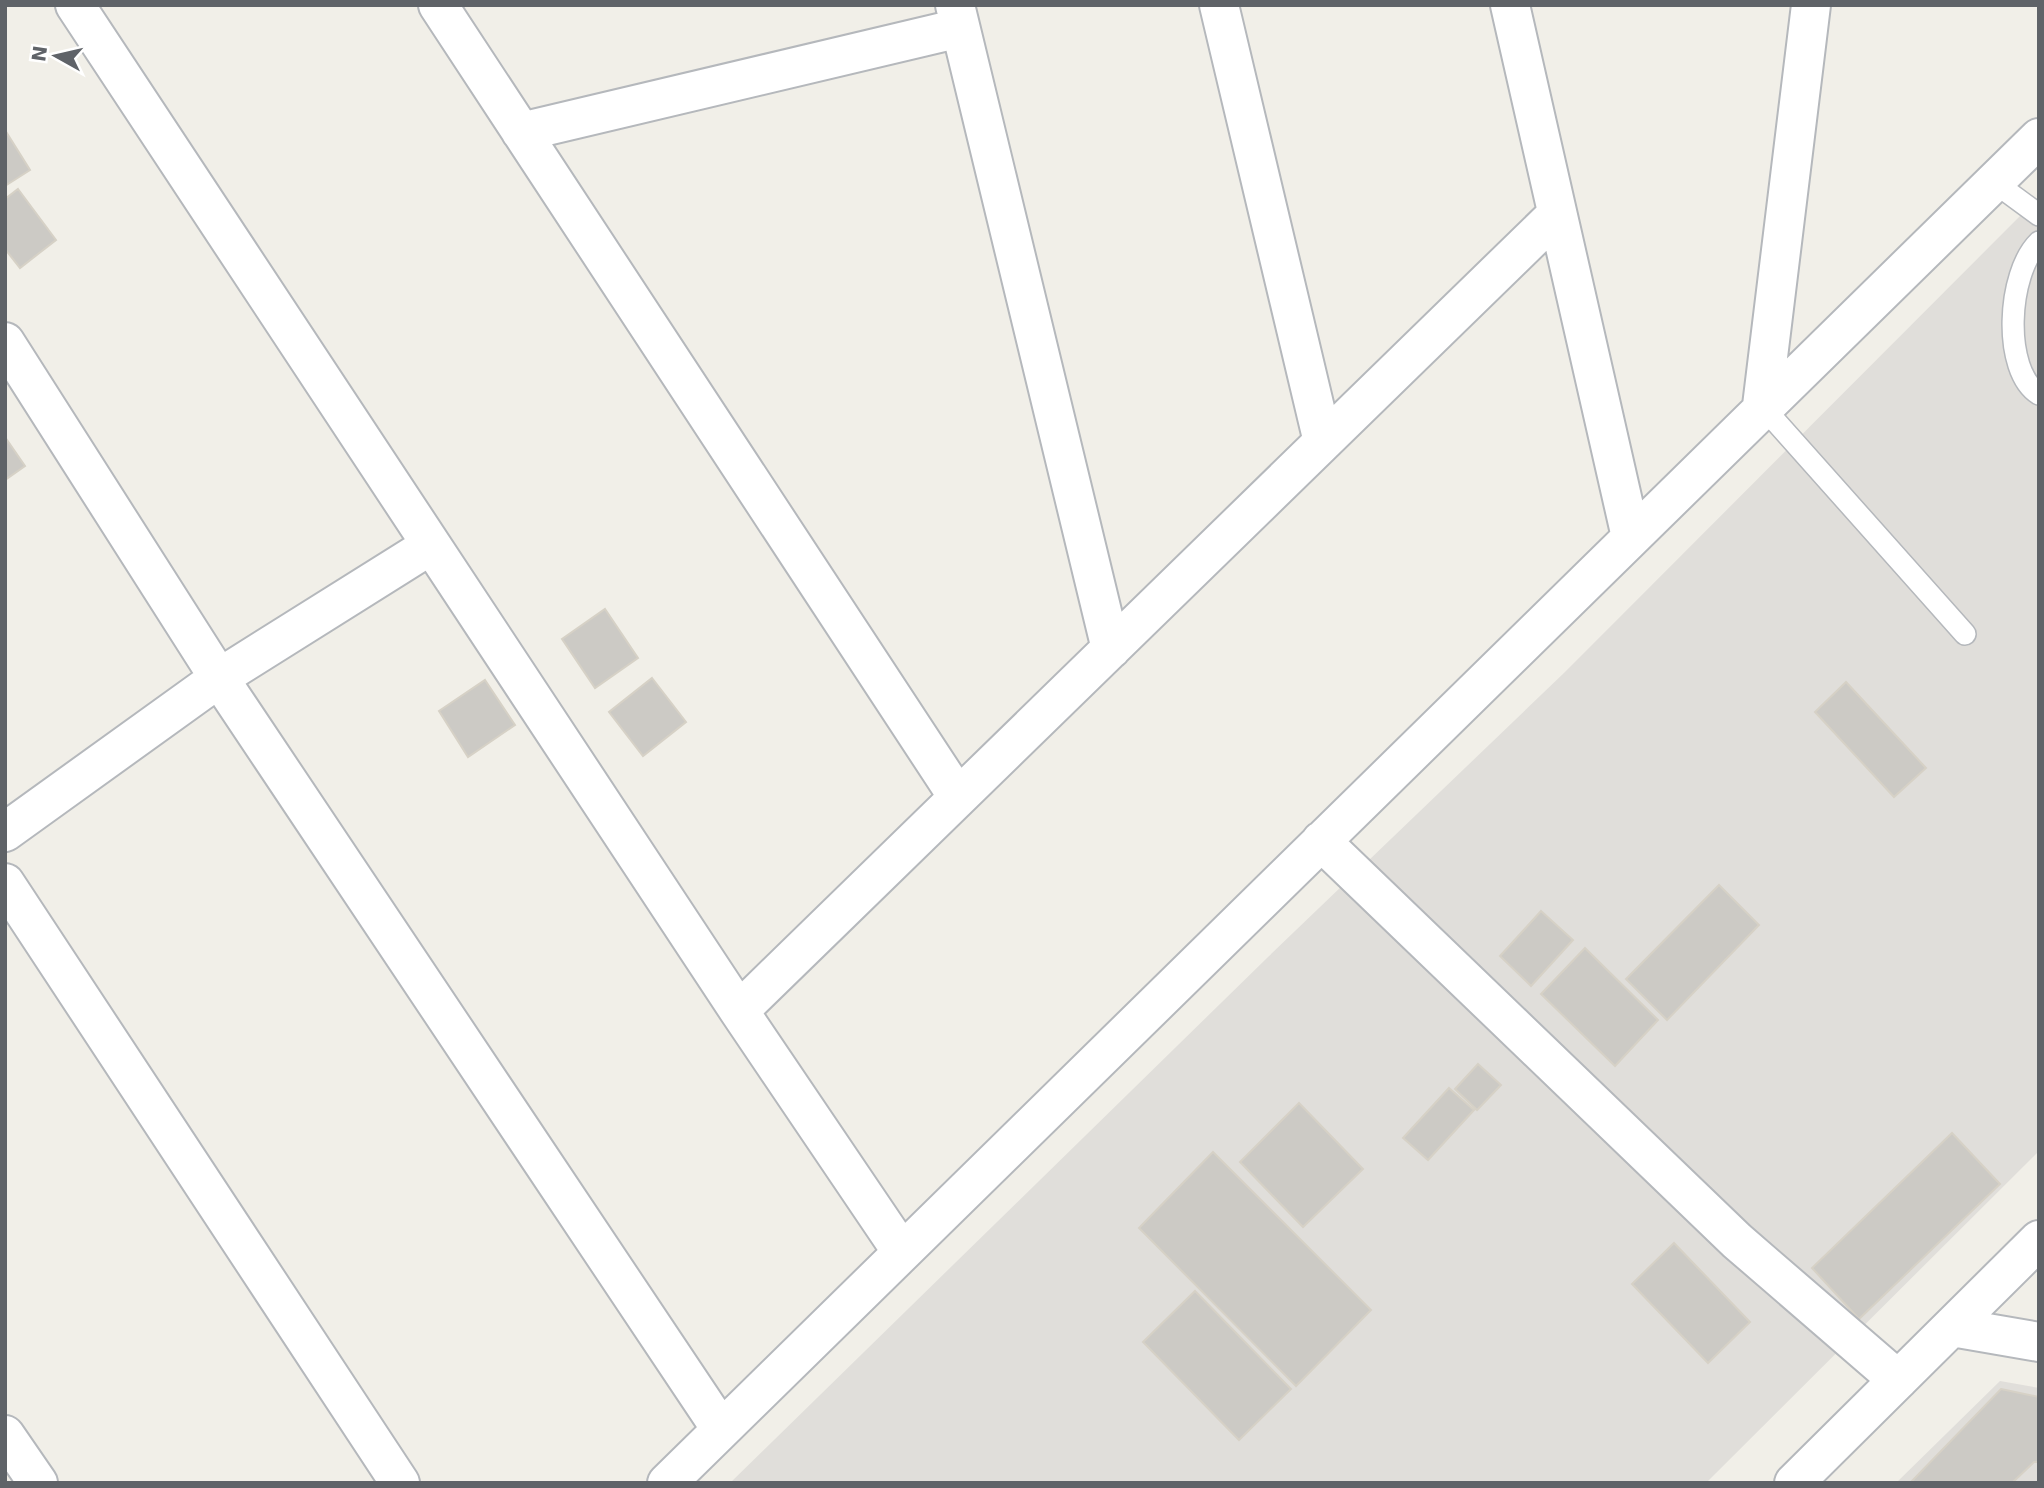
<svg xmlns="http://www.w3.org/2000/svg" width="2044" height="1488" font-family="'DejaVu Sans',sans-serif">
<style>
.industrial{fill:#e0deda}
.building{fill:#cccac5;stroke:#d6d1c6;stroke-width:2}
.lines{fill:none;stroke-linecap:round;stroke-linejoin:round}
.lane-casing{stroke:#b5b8bc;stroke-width:24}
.street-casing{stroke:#b5b8bc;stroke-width:42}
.lane{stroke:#fff;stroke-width:21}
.street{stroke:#fff;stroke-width:38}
</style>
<rect width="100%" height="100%" fill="#f1efe8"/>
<path class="industrial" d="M2039 197V1151L1706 1483H730L1267 958 1565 672Z
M2000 1381 2039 1388V1483H1896Z"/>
<path class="building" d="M5 130 30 170 5 186Z
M18 189 56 240 20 268 5 249V199Z
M5 437 25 466 5 480Z
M605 609 638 658 595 688 562 639Z
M652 678 686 722 643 756 609 712Z
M485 680 515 725 468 757 439 711Z
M1846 682 1926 768 1894 797 1815 712Z
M1719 885 1759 925 1667 1020 1626 979Z
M1541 911 1573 940 1531 986 1500 956Z
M1585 948 1658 1020 1615 1066 1541 994Z
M1478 1064 1501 1085 1477 1110 1455 1089Z
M1449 1088 1474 1110 1428 1160 1403 1138Z
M1299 1103 1363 1169 1303 1227 1240 1162Z
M1952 1133 2000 1184 1859 1319 1812 1268Z
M1213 1152 1371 1310 1296 1386 1139 1228Z
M1674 1243 1750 1322 1708 1363 1632 1284Z
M1195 1291 1291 1389 1239 1440 1143 1342Z
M2001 1389 2039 1397V1462H2034L2012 1483H1910Z"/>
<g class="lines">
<g class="lane-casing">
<path id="lane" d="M1994 182 2039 215
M2039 242C2007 273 2002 371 2039 394
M1762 406 1965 634"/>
</g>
<g class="street-casing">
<path id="street" d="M75 5 739 1011 902 1252
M438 5 958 797
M955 5 1111 649
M1219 5 1323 442
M1510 5 1631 537
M521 132 960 28
M5 342 219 678 721 1429
M1762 406 1811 5
M5 832 219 678 431 545
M1321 841 1737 1241 1898 1380
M5 883 400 1483
M739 1011 1557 214
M1952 1327 2039 1342
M5 1435 38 1483
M667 1483 2039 138
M1794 1483 2039 1240"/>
</g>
<use href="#lane" class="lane"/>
<use href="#street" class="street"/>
</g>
<rect width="2044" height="1488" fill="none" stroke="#5f6368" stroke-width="14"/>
<g transform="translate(56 56) rotate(278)" stroke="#ffffff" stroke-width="5" paint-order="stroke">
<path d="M0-5L12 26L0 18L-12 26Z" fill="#5f6368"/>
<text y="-10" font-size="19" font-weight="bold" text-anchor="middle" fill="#5f6368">N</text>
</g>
</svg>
